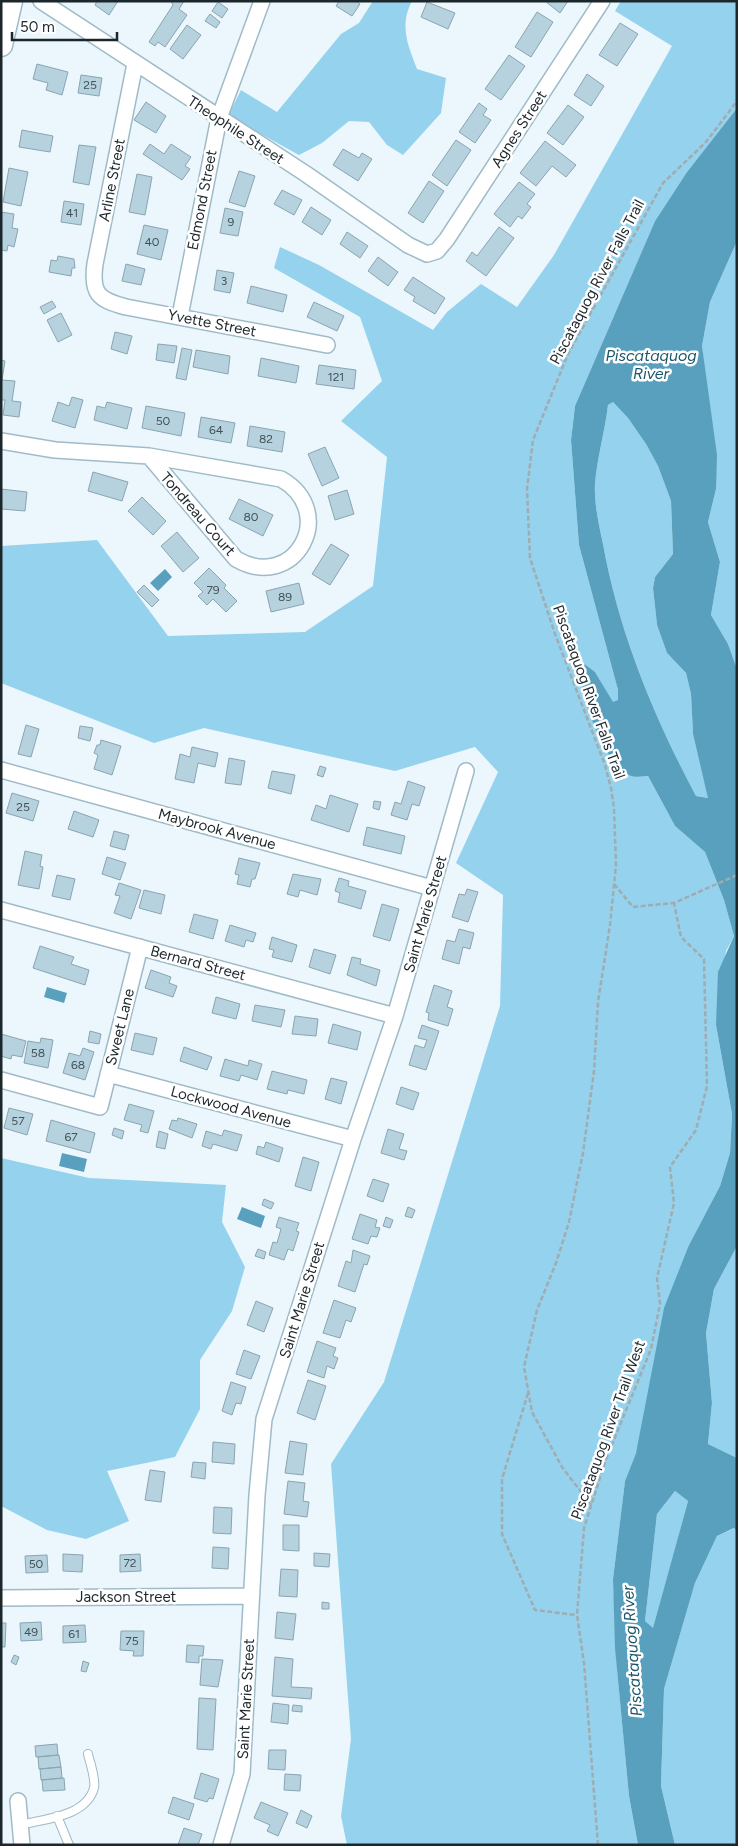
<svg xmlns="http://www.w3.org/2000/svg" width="738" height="1846" font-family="Figtree,sans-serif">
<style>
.green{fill:#94d2ed}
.water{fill:#58a0bd;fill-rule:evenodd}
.building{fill:#b5d2de;stroke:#89a5b1}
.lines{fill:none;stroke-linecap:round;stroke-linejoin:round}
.lane-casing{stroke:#9fbbc8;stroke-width:10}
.street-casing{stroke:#9fbbc8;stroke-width:18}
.secondary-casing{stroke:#9fbbc8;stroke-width:25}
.path{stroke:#a0acb1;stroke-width:2.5;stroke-dasharray:5 2.5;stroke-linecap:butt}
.lane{stroke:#fff;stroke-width:8}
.street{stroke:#fff;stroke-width:15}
.secondary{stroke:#fff;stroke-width:22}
.labels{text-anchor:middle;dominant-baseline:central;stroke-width:5;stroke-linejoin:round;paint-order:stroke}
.number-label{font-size:12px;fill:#425258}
.street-label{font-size:15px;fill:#1c272c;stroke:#fff}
.water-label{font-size:16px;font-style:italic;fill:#1b566b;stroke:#fff}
</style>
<rect width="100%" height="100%" fill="#ebf7fc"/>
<path class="green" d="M373 1H412C399 26 408 45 417 69L446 78 441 113 403 155 387 145 369 122 349 121 322 143 299 155 228 116 241 90 277 112 341 34 359 23Z
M621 1H737V108L687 172 655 221 575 406 571 440 579 545 618 690V701L613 703 595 672 576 661 578 678 604 749 648 776 675 826 705 852 724 900 734 936 726 951 716 1025 732 1114 730 1153 720 1186 689 1245 636 1453 625 1481 613 1579 617 1667 629 1796 638 1845H347L341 1816 351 1739 331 1464 384 1382 500 1006 503 895 456 863 498 772 475 747 395 771 204 728 154 743 1 683V546L97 540 168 636 305 632 373 586 387 457 341 421 382 381 360 317 274 268 280 247 319 265 433 330 447 312 481 284 517 307 554 255 672 46 615 11Z
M737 241V669L728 644 711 615 720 562 708 522 716 489 702 346 710 302Z
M613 402 628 418 646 444 658 466 671 501 673 554 655 577 653 588 657 625 667 653 686 673 691 694 693 734 709 798 696 796C654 717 619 633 603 544 599 526 594 503 595 484 597 458 605 431 608 405Z
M1 1158 89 1178 226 1185 222 1222 245 1267 232 1311 200 1360V1409L175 1457 107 1471 129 1521 86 1539 47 1530 1 1506Z
M737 1246V1458L708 1444 712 1403 706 1333 714 1289Z
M675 1491 688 1501 653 1629 645 1621 657 1514Z
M735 1528 737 1531V1845H675L661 1786 664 1689 695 1583 717 1536Z"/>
<path class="water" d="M737 108V241L710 302 702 346 717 455 716 489 708 522 720 562 711 615 728 644 737 669V1246L714 1289 706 1333 712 1403 708 1444 737 1458V1531L734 1528 717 1536 695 1583 664 1689 661 1786 675 1845H638L629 1796 615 1648 613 1579 625 1481 636 1453 664 1308 689 1245 720 1186 730 1153 732 1114 716 1025 718 972 734 936 724 900 705 852 675 826 648 776C642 776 634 778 629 775 601 761 580 690 576 661H580L595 672 613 702 618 700V690L579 545 571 440 575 406 655 221 687 172ZM613 402 628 418 646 444 658 466 671 501 673 554 655 577 653 588 657 625 667 653 686 673 691 694 693 734 708 798 696 796C654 717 619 633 603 544 599 526 594 503 595 484 597 458 605 431 608 405ZM675 1491 688 1501 653 1628 645 1621 657 1514Z
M165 569 172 577 158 591 150 583Z
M47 987 67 993 64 1003 44 997Z
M62 1153 87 1159 84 1172 59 1166Z
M242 1207 265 1216 261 1228 237 1219Z"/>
<path class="building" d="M97 1H118L109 15 95 5Z
M171 1H184L179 9 187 15 165 47 158 42 155 46 149 42 173 5Z
M339 1H356L360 4 352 16 336 6Z
M545 1H568L560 13Z
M218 2 228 9 222 18 212 11Z
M427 2 455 13 448 29 421 17Z
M537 12 553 22 531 57 515 47Z
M210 14 220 22 216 28 205 21Z
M620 23 638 34 617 66 599 55Z
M187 25 201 35 183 59 170 49Z
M509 55 525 66 501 100 485 89Z
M37 64 68 72 62 95 46 90 48 83 33 79Z
M587 74 604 86 591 106 574 95Z
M81 75 102 78 99 96 78 93Z
M146 102 166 116 156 133 134 120Z
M479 103 487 109 483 115 491 120 475 143 459 132Z
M568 105 584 117 563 145 547 133Z
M22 130 53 136 50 152 19 147Z
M456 140 471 150 447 186 432 175Z
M545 141 576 165 566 177 552 166 536 186 520 173Z
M150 144 164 154 171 144 191 157 185 166 190 169 182 180 143 154Z
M79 145 96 147 89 185 73 182Z
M343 149 359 158 362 153 372 159 358 181 333 165Z
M9 168 28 172 21 206 3 202Z
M239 171 255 176 245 207 229 202Z
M137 174 152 177 145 215 129 212Z
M429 181 444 191 423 223 408 213Z
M519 182 535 194 527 204 531 207 522 219 518 216 510 227 494 214Z
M282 190 302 200 294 215 274 204Z
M64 201 84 204 81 225 61 222Z
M311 207 331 220 322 235 302 222Z
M225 208 243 212 238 236 220 233Z
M1 212 14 214 12 228 18 229 14 247 8 245 7 251 1 250Z
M144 225 168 230 161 260 137 254Z
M499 227 514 238 486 276 466 261 472 252 477 256Z
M347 232 368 246 360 258 340 244Z
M58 256 74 259 75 268H72L71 276 49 272 51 260 57 261Z
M378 257 398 272 388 286 368 271Z
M126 264 145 269 141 285 122 281Z
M217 270 234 273 230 293 214 290Z
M413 277 445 298 435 314 413 301 415 297 404 290Z
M251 286 287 295 283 312 247 303Z
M52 301 56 307 44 314 40 307Z
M314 302 344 316 337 331 307 317Z
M61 313 72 335 58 342 47 320Z
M115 332 132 336 127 354 111 349Z
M158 344 177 346 174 363 156 360Z
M182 348 192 350 186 380 176 378Z
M196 350 230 356 228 374 193 367Z
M261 358 299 366 296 383 258 376Z
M1 360 5 361 2 380 15 381 12 401 21 402 19 417 3 415 5 400H1Z
M319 365 356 370 354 389 316 384Z
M72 397 83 400 75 428 52 421 58 402 69 406Z
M107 402 132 408 127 429 94 420 97 406 105 408Z
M146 406 185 413 181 436 142 428Z
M201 417 235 423 231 443 198 437Z
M250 426 285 432 282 452 247 446Z
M325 447 339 478 322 486 308 454Z
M93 472 128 482 122 501 88 491Z
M1 489 27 492 25 511 1 509Z
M347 490 354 514 335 520 328 496Z
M142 497 166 521 153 535 128 511Z
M239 499 273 515 263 536 229 519Z
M177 532 199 558 183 572 161 546Z
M331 544 349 555 330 585 312 574Z
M209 568 226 585 224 588 237 601 226 612 213 599 207 605 198 596 203 592 194 583Z
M299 583 304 604 271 612 266 591Z
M144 585 159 600 152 607 137 592Z
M26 725 39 729 31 757 18 754Z
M80 726 93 728 90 741 78 738Z
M101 740 121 746 112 775 94 769 98 755 94 753 97 745H100Z
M192 747 218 753 215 767 198 763 194 783 175 779 180 754 190 757Z
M229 758 245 761 241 785 225 783Z
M320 766 326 768 323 777 317 775Z
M272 771 295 775 291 794 268 788Z
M408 781 425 787 419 806 412 804 407 820 391 815 395 802 401 804Z
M12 793 39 801 33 821 6 813Z
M330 795 358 804 349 832 311 820 316 805 326 809Z
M374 801 381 802 379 810 373 808Z
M74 811 99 820 93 837 68 829Z
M367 827 405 836 401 854 363 845Z
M114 831 129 835 125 850 110 846Z
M25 851 42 855 40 866 43 867 39 889 18 885Z
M107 857 126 863 120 880 102 874Z
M239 858 260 863 255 879H252L250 887 237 884 239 875 235 874Z
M293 874 321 879 317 895 300 890 298 897 287 894Z
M57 875 75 879 70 900 52 896Z
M339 878 349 881 348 886 366 891 361 909 338 902 340 893 335 891Z
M119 883 141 890 131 919 114 913 120 896 115 895Z
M467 889 478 892 468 922 452 917 459 894 465 895Z
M144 890 165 895 161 914 139 908Z
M382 904 399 909 390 941 373 936Z
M194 914 218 920 213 939 189 932Z
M230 925 256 933 253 942 246 940 244 947 225 941Z
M459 929 474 933 470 949 463 947 459 964 442 959 447 940 455 942Z
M272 937 297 945 292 962 272 957 274 950 269 949Z
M40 946 74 957 71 964 89 970 85 985 33 968Z
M314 949 336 955 330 974 309 967Z
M352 957 361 959 360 964 380 970 376 986 347 975Z
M151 970 171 977 169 983 177 986 173 997 145 988Z
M434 985 452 991 447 1007 453 1009 448 1026 428 1020 429 1013 426 1012Z
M216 997 240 1004 236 1019 212 1013Z
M255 1005 285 1010 281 1027 252 1021Z
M295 1016 318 1019 316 1036 292 1034Z
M333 1024 361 1032 357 1050 328 1043Z
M422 1025 439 1031 426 1070 409 1065 415 1045 424 1048 427 1040 418 1038Z
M90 1031 101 1034 99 1044 88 1042Z
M135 1033 157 1038 153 1055 131 1050Z
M1 1034 26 1041 22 1057 12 1055 11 1059 1 1056Z
M41 1038 53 1040 48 1068 24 1063 28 1041 40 1043Z
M184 1047 212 1057 207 1070 180 1061Z
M83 1048 94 1052 85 1080 63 1073 69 1053 80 1056Z
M225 1059 248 1066 249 1060 262 1064 257 1080 241 1075 239 1081 220 1076Z
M272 1071 307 1080 304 1094 288 1090 287 1094 267 1089Z
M331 1078 347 1082 341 1104 325 1099Z
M401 1087 419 1093 413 1110 396 1104Z
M129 1104 154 1111 148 1133 140 1131 142 1125 124 1120Z
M9 1108 33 1114 27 1135 4 1128Z
M178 1118 197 1124 192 1138 169 1129 172 1120 177 1121Z
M51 1120 95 1133 90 1153 46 1141Z
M114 1128 124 1131 122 1139 112 1135Z
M388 1129 404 1134 399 1149 407 1151 404 1160 381 1153Z
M224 1130 242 1135 237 1151 213 1144 211 1149 202 1146 206 1131 222 1136Z
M159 1131 168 1134 165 1149 156 1147Z
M266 1142 283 1148 279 1162 256 1154 258 1146 264 1148Z
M303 1157 319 1162 311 1191 295 1186Z
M373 1179 389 1184 383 1202 367 1196Z
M264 1199 274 1203 271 1209 262 1205Z
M408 1207 415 1210 412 1218 405 1216Z
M360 1214 377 1220 375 1227 380 1228 377 1237 371 1236 368 1244 352 1239Z
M279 1217 299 1223 296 1231 299 1232 293 1251 288 1249 284 1260 269 1255 273 1242 277 1243 281 1229 276 1227Z
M386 1217 393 1220 390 1228 383 1226Z
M258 1249 266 1252 264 1259 255 1256Z
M353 1250 370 1256 367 1265 364 1264 355 1292 338 1286 346 1261 351 1263Z
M334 1300 356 1308 351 1322 346 1320 340 1338 323 1333Z
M256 1301 273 1308 264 1332 247 1325Z
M317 1341 336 1348 333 1356 338 1358 334 1369 327 1366 324 1378 307 1372Z
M244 1350 260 1356 251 1379 236 1374Z
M308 1380 326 1386 315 1420 297 1413Z
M231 1382 246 1387 241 1404 236 1403 232 1415 222 1411Z
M290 1441 307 1444 303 1475 285 1473Z
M213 1442 235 1444 234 1464 212 1462Z
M193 1462 206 1463 205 1479 191 1477Z
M150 1470 165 1472 161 1502 145 1500Z
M288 1481 305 1483 303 1501 309 1502 307 1517 284 1514Z
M214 1507 232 1508 231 1534 213 1533Z
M283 1525H299V1551L283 1550Z
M213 1547 229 1548 228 1569 212 1568Z
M314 1553 330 1554 329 1567 314 1566Z
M63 1554 83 1555 82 1572 63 1571Z
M140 1554 141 1571 120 1572V1555Z
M47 1555 48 1572 26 1573 25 1556Z
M281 1569 298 1570 297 1597 279 1596Z
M322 1602 329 1603V1609H322Z
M277 1612 296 1614 293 1640 275 1638Z
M41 1622 42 1640 21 1641 20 1623Z
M1 1623H6L5 1647H1Z
M85 1625 86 1642 63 1643V1626Z
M121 1631H144L143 1656H133L134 1651 120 1650Z
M187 1645 204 1646 203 1656H199V1663L186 1662Z
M14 1655 19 1657 16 1665 11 1662Z
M275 1657 293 1659 291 1687 312 1688 311 1699 272 1696Z
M202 1659 223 1660 218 1687 200 1685Z
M83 1661 89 1663 86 1672 81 1671Z
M199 1698 216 1699 213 1750 197 1749Z
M273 1703 289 1705 288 1724 271 1722Z
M293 1705 302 1706V1712L292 1711Z
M57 1744 58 1755 36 1757 35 1746Z
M269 1750H286L285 1770 268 1769Z
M59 1755 61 1767 39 1769 38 1757Z
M61 1767 62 1778 41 1780 40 1769Z
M201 1773 219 1779 213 1799 209 1798 207 1802 194 1798Z
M285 1774 301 1775 300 1791 284 1790Z
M64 1778 65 1790 43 1791 42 1780Z
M173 1797 194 1804 189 1820 168 1813Z
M261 1802 288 1813 278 1836 267 1831 270 1825 254 1818Z
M301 1810 312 1816 307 1828 296 1823Z
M184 1828 202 1834 198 1845H178Z"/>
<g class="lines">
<g class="lane-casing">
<path id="lane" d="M57 1816 69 1845
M20 1825C44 1819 86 1817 94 1788 96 1779 90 1763 88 1754"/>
</g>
<g class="street-casing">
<path id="street" d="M41 1 306 174 408 245 427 254 437 251 447 239 602 1
M135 64 95 264C91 293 98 300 126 307L327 345
M180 316 219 118 262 1
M1 441 55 450 149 456 281 479C339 512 295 593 236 559L149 456
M1 770 432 888
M1 910 395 1016
M108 1074 353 1139
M1 1080 100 1107 140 947
M1 1598 251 1596
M18 1801 22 1845
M221 1845 242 1774 257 1495 264 1419 353 1139 395 1016 466 771"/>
</g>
<g class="secondary-casing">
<path id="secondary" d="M1 45 11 1"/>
</g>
<path class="path" d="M614 884 633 907 674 903 737 875
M528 1393 502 1479V1534L535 1610 576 1615
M591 1505 562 1467 532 1412 524 1367 537 1310 556 1263 569 1222 583 1153 594 1071 598 1002 610 925 616 865 614 808 611 788 605 765 555 634 530 558 527 489 533 440 568 354 663 183 706 142 737 101
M598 1845 584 1663 577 1615 584 1528 605 1462 651 1349 660 1304 657 1278 674 1203 670 1167 696 1130 707 1086 704 959 681 937 674 903"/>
<use href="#lane" class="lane"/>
<use href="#street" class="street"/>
<use href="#secondary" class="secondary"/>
</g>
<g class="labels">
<g class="number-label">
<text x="90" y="85">25</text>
<text x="72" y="213">41</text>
<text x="231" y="222">9</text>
<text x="152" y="242">40</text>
<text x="224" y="281">3</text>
<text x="336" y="377">121</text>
<text x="163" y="421">50</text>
<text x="216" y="430">64</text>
<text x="266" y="439">82</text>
<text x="251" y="517">80</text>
<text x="213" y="590">79</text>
<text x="285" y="597">89</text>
<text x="23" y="807">25</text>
<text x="38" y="1053">58</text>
<text x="78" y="1065">68</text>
<text x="18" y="1121">57</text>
<text x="71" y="1137">67</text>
<text x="130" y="1563">72</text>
<text x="36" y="1564">50</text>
<text x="31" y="1632">49</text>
<text x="74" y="1634">61</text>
<text x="132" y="1641">75</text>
</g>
<g class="street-label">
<text transform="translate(519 129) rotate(-57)">Agnes Street</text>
<text transform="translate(236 130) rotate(33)">Theophile Street</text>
<text transform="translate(112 180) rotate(-79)">Arline Street</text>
<text transform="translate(202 200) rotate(-79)">Edmond Street</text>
<text transform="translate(597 282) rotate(-62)">Piscataquog River Falls Trail</text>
<text transform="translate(212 323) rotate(11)">Yvette Street</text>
<text transform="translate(198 514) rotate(49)">Tondreau Court</text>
<text transform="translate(589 692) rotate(70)">Piscataquog River Falls Trail</text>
<text transform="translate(217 829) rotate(15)">Maybrook Avenue</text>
<text transform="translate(425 914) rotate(-74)">Saint Marie Street</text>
<text transform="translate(198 963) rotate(15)">Bernard Street</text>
<text transform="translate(120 1027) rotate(-76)">Sweet Lane</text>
<text transform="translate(231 1107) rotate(15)">Lockwood Avenue</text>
<text transform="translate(302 1300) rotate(-73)">Saint Marie Street</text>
<text transform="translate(608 1430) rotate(-70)">Piscataquog River Trail West</text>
<text x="126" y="1597">Jackson Street</text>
<text transform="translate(246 1699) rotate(-87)">Saint Marie Street</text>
</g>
<g class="water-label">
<text x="651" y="355">Piscataquog<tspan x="651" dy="18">River</tspan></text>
<text transform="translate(632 1651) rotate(-94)">Piscataquog River</text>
</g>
</g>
<rect width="738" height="1846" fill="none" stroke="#1c272c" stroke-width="5"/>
<path d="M12 32v8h105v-8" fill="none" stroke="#1c272c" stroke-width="2.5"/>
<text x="20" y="32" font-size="15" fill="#1c272c" stroke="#ffffff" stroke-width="4" paint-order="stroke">50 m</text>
</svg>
